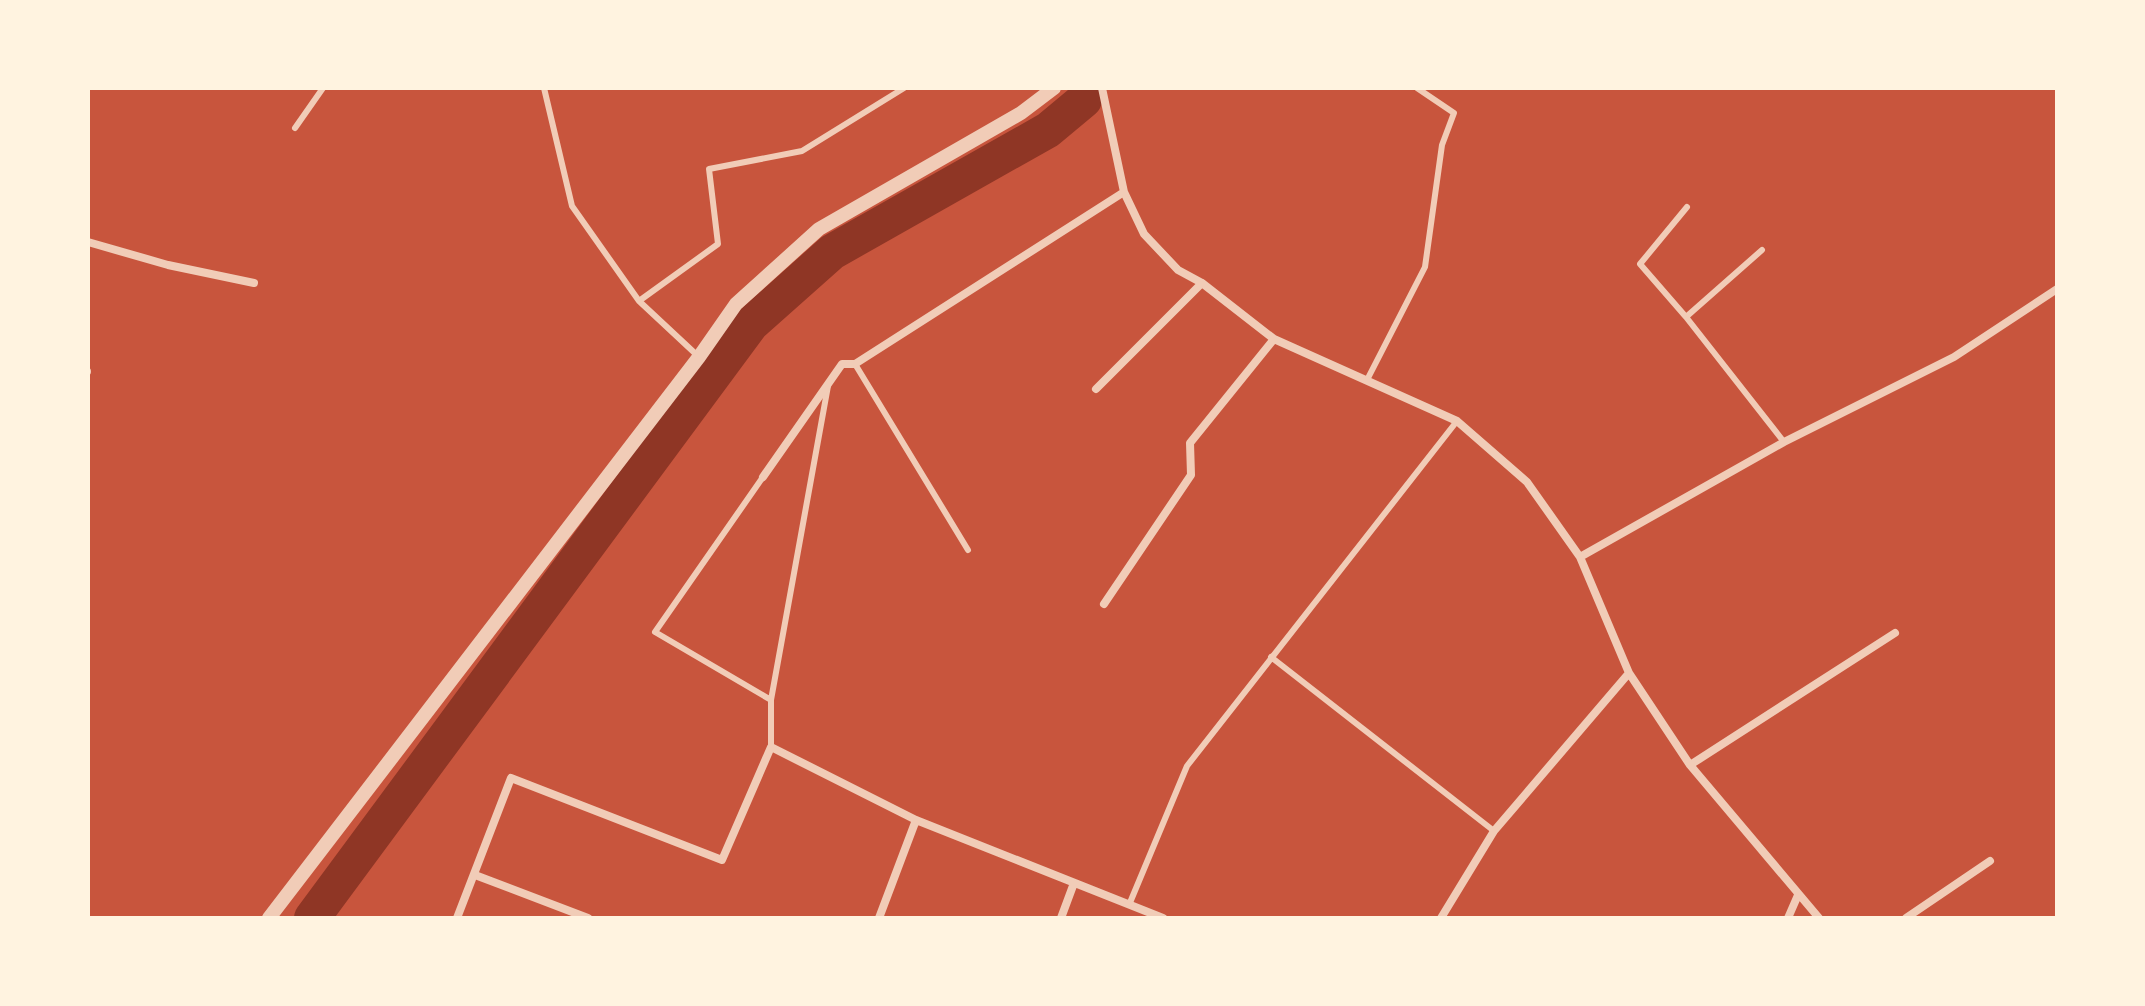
<svg xmlns="http://www.w3.org/2000/svg" width="2145" height="1006" font-family="'Exo 2',sans-serif">
<style>
.lines{fill:none;stroke-linecap:round;stroke-linejoin:round}
.canal{stroke:#8f3625;stroke-width:36}
.service{stroke:#f1ccb7;stroke-width:6}
.minor{stroke:#f1ccb7;stroke-width:8}
.tertiary{stroke:#f1ccb7;stroke-width:14}
</style>
<rect width="100%" height="100%" fill="#c8553d"/>
<g class="lines">
<path class="canal" d="M312 918 751 324 832 252 1048 130 1084 100"/>
<path class="service" d="M544 88 572 206 639 301 699 357
M295 128 323 88
M1687 207 1640 264 1686 317 1784 442
M639 301 718 244 709 169 802 151 904 88
M1686 317 1762 250
M855 364 968 550
M88 372V371
M1367 380 1425 267 1442 145 1454 113 1417 88
M763 477 655 632 771 700V747
M1271 657 1494 831
M771 700 828 386
M1129 905 1187 766 1457 421"/>
<path class="minor" d="M1102 88 1124 192 1144 234 1178 270 1202 283 1274 339 1457 421 1527 482 1580 557 1629 673 1690 765 1819 918
M88 242 168 265 254 283
M1096 389 1202 283
M763 477 842 364H855L1124 192
M1580 557 1784 442 1954 357 2057 289
M1104 604 1191 475 1190 443 1274 339
M1690 765 1895 633
M475 875 588 918
M457 918 511 778 722 860 771 747 916 820 1163 918
M879 918 916 820
M1061 918 1074 883
M1441 918 1494 831 1629 673
M1788 918 1798 895
M1906 918 1990 861"/>
<path class="tertiary" d="M269 918 699 357 736 304 819 229 1021 113 1054 88"/>
</g>
<rect width="2145" height="1006" fill="none" stroke="#fff3e0" stroke-width="180"/>
</svg>
